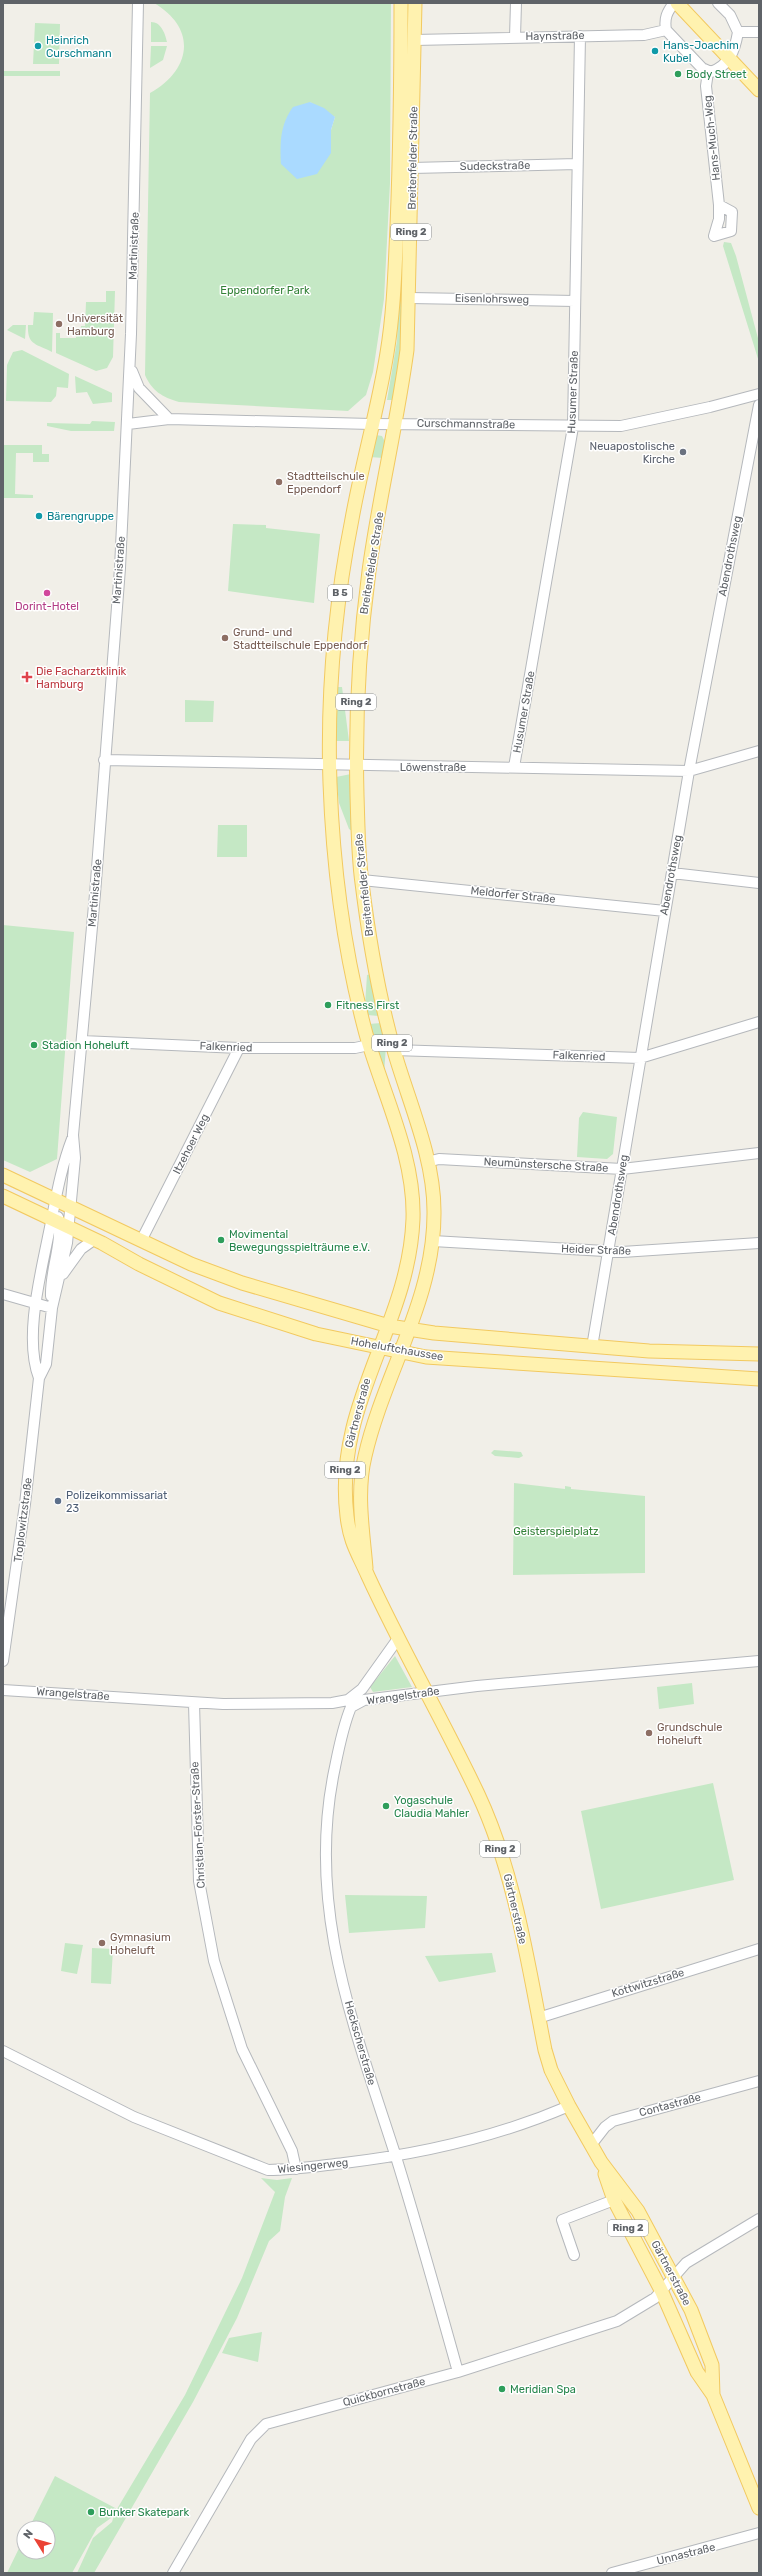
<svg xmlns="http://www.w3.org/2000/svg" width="762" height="2576" font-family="Rubik,sans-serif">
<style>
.green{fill:#c5e8c5;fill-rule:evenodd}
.water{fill:#aadaff}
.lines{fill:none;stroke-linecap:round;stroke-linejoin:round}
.minor-casing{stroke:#b5b8bc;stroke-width:12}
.major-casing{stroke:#f2c960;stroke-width:15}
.minor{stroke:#fff;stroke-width:10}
.major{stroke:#fff2af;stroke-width:13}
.culture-dot{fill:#0f9aa8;stroke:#fff;stroke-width:1.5}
.leisure-dot{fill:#2e9e5b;stroke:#fff;stroke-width:1.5}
.education-dot{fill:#8d6e63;stroke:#fff;stroke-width:1.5}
.worship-dot{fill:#6b7280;stroke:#fff;stroke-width:1.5}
.hotel-dot{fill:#d1479c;stroke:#fff;stroke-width:1.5}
.health-dot{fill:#e0444e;stroke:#fff;stroke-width:1.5}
.service-dot{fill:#5c6f8a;stroke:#fff;stroke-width:1.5}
.labels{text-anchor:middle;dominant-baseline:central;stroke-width:3;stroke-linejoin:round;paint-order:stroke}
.shield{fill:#fff;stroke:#8f9295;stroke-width:1}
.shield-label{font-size:10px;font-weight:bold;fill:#5f6368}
.street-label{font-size:11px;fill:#5f6368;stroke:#fff}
.culture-label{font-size:11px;fill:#0d838f;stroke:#fff;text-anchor:start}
.leisure-label{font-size:11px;fill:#27864d;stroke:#fff;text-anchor:start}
.park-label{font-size:11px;fill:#348238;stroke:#fff}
.education-label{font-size:11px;fill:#785e54;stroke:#fff;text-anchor:start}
.worship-label{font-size:11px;fill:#5b616d;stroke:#fff;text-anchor:end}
.hotel-label{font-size:11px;fill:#b23c85;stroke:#fff}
.health-label{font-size:11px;fill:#be3a42;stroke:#fff;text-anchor:start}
.service-label{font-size:11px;fill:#4e5e75;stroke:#fff;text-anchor:start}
</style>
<rect width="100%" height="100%" fill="#f1efe8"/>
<path class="green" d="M154 3H391L390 183 384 299 373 372 366 395 348 411 179 402C162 397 152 391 145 375L150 93C191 70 198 29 154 3ZM310 102 335 117 331 130V153Z
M151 22C161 22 165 33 167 42H151Z
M35 23 60 24 59 64H33Z
M151 46H167L163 60 150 68Z
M3 71H60V76H3Z
M404 183 403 345 396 400H387L397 341Z
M724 242 731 243 736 256 759 342V362L723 246Z
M106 291H115L113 357 107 368 96 371 56 353V333H60V338H76V333H81V326H85L86 302H106Z
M34 312 53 313 52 352C36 344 27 345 28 325H33Z
M13 325H26L25 339 7 330Z
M22 350 69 374 68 388 57 387 56 396 51 402 6 401 7 365 13 352Z
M75 376 112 393V402L93 404 87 392 76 393Z
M92 421 115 422 114 431H71L47 426V423L90 424Z
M376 435 382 436 386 444 384 458 369 457Z
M3 445H42V454H49V462H33V453H16L15 494 33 495V498H3Z
M233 524 266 525V528L320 534 314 603 228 591Z
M336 687H342L349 741H335Z
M185 700 214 701 213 722H185Z
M351 774 352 831 349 829 339 803 336 777Z
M218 825H247V857H217Z
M3 925 74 932 57 1159 30 1172 3 1160Z
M371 974 379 1016 367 1015 365 1005 367 975Z
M381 1023 386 1047 384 1073 369 1024Z
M583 1112 617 1117 613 1154 607 1159 577 1157 579 1118Z
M494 1450 521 1452 523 1456 519 1458 495 1456 491 1453Z
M514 1483 565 1489V1486L571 1487V1489L645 1496V1573L513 1575Z
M395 1656 412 1687 373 1692 370 1687Z
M692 1683 694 1704 659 1709 657 1687Z
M713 1783 734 1880 601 1909 581 1811Z
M345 1895 427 1896 425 1928 349 1933Z
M65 1943 83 1945 77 1974 61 1971Z
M92 1948 113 1949 111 1984 91 1983Z
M492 1953 496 1972 439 1982 425 1956Z
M261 2178 277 2180 292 2178 285 2197 280 2231 269 2241 237 2318 193 2402 94 2573H77L93 2538 112 2522 115 2512 111 2518 97 2528 72 2573H7L24 2538V2552H48V2528H29L55 2476 117 2509 185 2395 242 2278 275 2192Z
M262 2332 258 2362 222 2353 229 2338Z"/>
<path class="water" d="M310 102 324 108 335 117 331 130V153L317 174 297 179 281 164C280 142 280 125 293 107Z"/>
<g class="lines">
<g class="minor-casing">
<path id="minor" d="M666 30 702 68 711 72C730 65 735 50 738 32L730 15 718 3
M666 30C664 18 667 12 674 3
M738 32H759
M515 37 516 3
M414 40 644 35 666 30
M708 72 706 86 719 205V219L714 236 731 231 732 212 719 205
M412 168 577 164
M410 298 575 301
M132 371 139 388 169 419
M128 424 169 419 371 424 621 426 710 407 759 394
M104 760 689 771 759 751
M514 767 573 427 580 36
M672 873 759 883
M362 880 665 911
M82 1041 239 1048H355L369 1045
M394 1050 640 1058 759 1022
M427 1162 439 1159 622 1169 759 1153
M142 1239 239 1048
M433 1241 622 1252 759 1243
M63 1274 81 1249 95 1239
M3 1294 52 1308
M51 1296C50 1270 63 1244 58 1217
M592 1347 689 771 759 405
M39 1378C24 1339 40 1277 48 1237 55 1204 60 1170 72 1139
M3 1661 25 1504 39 1378 46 1364 52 1308 67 1243 75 1158 73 1135 95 894 120 568 131 334 138 3
M3 1690 223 1704 332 1703 348 1700
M348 1700 362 1689 397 1640
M194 1703 199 1881 214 1961 242 2049 292 2151 296 2169
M351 1707C343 1726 339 1747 335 1767 305 1906 354 2026 396 2157 418 2228 438 2300 458 2372
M351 1707 364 1700 477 1686 759 1661
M538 2018 759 1949
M3 2051 134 2117 268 2170C293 2170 318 2166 344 2163 421 2154 497 2137 569 2106
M591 2145 605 2127 613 2121 759 2081
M574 2255 562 2220 614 2200
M173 2573 251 2439 266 2424 458 2372 617 2321 655 2298 686 2263 759 2219
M612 2573 759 2533"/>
</g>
<g class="major-casing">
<path id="major" d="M401 3C401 77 400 152 397 226 395 268 394 311 387 353 378 409 362 463 352 519 335 605 327 695 330 783 333 868 344 952 366 1034 383 1094 415 1156 413 1219 409 1326 333 1403 347 1516 350 1543 358 1553 368 1576 402 1650 443 1720 478 1794 515 1873 528 1964 545 2050L551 2070 569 2106 601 2162 638 2211 691 2310 712 2365 713 2395
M677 3 759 90
M3 1175 191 1264 242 1283 389 1326 434 1333 649 1351 759 1354
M3 1196 102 1243 139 1264 219 1303 316 1334 426 1357 759 1379
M366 1568C363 1531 356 1493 365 1456 384 1373 435 1299 434 1211 434 1158 410 1105 395 1054 379 998 369 940 362 883 358 854 358 825 357 795 355 720 359 646 369 571 379 497 397 424 407 350L415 3
M605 2174 614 2200 661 2290 697 2372 713 2395 759 2508"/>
</g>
<use href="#minor" class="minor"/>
<use href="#major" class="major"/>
</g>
<g class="culture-dot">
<circle cx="38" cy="46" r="4"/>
<circle cx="655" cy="51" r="4"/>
<circle cx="39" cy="516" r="4"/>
</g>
<g class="leisure-dot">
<circle cx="678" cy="74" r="4"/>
<circle cx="328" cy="1005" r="4"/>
<circle cx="34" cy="1045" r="4"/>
<circle cx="221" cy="1240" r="4"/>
<circle cx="386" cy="1806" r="4"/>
<circle cx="502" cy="2389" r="4"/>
<circle cx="91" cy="2512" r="4"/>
</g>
<g class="education-dot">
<circle cx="59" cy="324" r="4"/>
<circle cx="279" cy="482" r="4"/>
<circle cx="225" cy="638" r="4"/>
<circle cx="649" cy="1733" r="4"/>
<circle cx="102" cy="1943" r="4"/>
</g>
<circle class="worship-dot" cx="683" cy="452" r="4"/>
<circle class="hotel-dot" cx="47" cy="593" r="4"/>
<path class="health-dot" d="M25 671h4v4h4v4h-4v4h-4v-4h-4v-4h4z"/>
<circle class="service-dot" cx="58" cy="1501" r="4"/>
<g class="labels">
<g class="shield">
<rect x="391" y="224" width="40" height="16" rx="3"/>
<rect x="328" y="585" width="24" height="16" rx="3"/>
<rect x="336" y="694" width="40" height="16" rx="3"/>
<rect x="372" y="1035" width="40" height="16" rx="3"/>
<rect x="325" y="1462" width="40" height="16" rx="3"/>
<rect x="480" y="1841" width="40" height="16" rx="3"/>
<rect x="608" y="2220" width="40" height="16" rx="3"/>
</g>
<g class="shield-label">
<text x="411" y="232">Ring 2</text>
<text x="340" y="593">B 5</text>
<text x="356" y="702">Ring 2</text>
<text x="392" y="1043">Ring 2</text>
<text x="345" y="1470">Ring 2</text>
<text x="500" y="1849">Ring 2</text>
<text x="628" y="2228">Ring 2</text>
</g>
<g class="street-label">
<text transform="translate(555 36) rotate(-1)">Haynstraße</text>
<text transform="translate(712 138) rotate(-96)">Hans-Much-Weg</text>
<text transform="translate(413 158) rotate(-89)">Breitenfelder Straße</text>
<text transform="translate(495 166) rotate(-1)">Sudeckstraße</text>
<text transform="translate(134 246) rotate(-88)">Martinistraße</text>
<text transform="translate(492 299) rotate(1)">Eisenlohrsweg</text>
<text transform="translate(573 392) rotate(-88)">Husumer Straße</text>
<text transform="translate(466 424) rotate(1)">Curschmannstraße</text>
<text transform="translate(730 556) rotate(-79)">Abendrothsweg</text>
<text transform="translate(372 563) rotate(-81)">Breitenfelder Straße</text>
<text transform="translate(119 570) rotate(-86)">Martinistraße</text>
<text transform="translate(524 712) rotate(-80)">Husumer Straße</text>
<text x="433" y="767">Löwenstraße</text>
<text transform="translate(671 875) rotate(-80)">Abendrothsweg</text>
<text transform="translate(364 885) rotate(-96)">Breitenfelder Straße</text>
<text transform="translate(95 893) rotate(-85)">Martinistraße</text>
<text transform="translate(513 895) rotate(6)">Meldorfer Straße</text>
<text transform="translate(226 1047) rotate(2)">Falkenried</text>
<text transform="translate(579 1056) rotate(2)">Falkenried</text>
<text transform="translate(191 1144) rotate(-63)">Itzehoer Weg</text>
<text transform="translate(546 1165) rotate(3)">Neumünstersche Straße</text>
<text transform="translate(618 1195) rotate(-81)">Abendrothsweg</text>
<text transform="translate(596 1250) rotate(2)">Heider Straße</text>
<text transform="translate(397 1349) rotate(10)">Hoheluftchaussee</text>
<text transform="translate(358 1413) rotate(-75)">Gärtnerstraße</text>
<text transform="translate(23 1520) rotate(-83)">Troplowitzstraße</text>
<text transform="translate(73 1694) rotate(4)">Wrangelstraße</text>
<text transform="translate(403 1696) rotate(-8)">Wrangelstraße</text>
<text transform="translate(198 1825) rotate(-93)">Christian-Förster-Straße</text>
<text transform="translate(515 1909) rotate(77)">Gärtnerstraße</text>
<text transform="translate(648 1983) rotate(-17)">Kottwitzstraße</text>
<text transform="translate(360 2043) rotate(74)">Heckscherstraße</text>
<text transform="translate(670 2105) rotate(-15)">Contastraße</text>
<text transform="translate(313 2166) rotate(-6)">Wiesingerweg</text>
<text transform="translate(671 2273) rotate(62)">Gärtnerstraße</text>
<text transform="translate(384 2392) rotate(-15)">Quickbornstraße</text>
<text transform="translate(686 2554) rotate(-14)">Unnastraße</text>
</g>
<g class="culture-label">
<text x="46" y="40">Heinrich<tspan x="46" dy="13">Curschmann</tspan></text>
<text x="663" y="45">Hans-Joachim<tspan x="663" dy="13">Kubel</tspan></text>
<text x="47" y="516">Bärengruppe</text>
</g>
<g class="leisure-label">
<text x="686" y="74">Body Street</text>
<text x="336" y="1005">Fitness First</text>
<text x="42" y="1045">Stadion Hoheluft</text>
<text x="229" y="1234">Movimental<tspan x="229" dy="13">Bewegungsspielträume e.V.</tspan></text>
<text x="394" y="1800">Yogaschule<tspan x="394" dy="13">Claudia Mahler</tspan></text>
<text x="510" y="2389">Meridian Spa</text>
<text x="99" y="2512">Bunker Skatepark</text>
</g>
<g class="park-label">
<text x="265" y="290">Eppendorfer Park</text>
<text x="556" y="1531">Geisterspielplatz</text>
</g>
<g class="education-label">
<text x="67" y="318">Universität<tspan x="67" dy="13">Hamburg</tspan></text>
<text x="287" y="476">Stadtteilschule<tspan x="287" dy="13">Eppendorf</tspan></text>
<text x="233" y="632">Grund- und<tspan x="233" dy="13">Stadtteilschule Eppendorf</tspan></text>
<text x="657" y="1727">Grundschule<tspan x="657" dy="13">Hoheluft</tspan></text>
<text x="110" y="1937">Gymnasium<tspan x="110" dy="13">Hoheluft</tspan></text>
</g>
<g class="worship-label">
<text x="675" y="446">Neuapostolische<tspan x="675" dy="13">Kirche</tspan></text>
</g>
<g class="hotel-label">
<text x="47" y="606">Dorint-Hotel</text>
</g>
<g class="health-label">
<text x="36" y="671">Die Facharztklinik<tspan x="36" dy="13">Hamburg</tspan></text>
</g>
<g class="service-label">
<text x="66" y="1495">Polizeikommissariat<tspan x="66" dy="13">23</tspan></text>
</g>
</g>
<rect width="762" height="2576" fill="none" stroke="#5f6368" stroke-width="8"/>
<g transform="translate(36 2540) rotate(307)"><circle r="19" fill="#ffffff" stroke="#bfc1c3"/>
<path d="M0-3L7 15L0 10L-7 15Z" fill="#ea4335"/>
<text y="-6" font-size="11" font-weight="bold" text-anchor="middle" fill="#5f6368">N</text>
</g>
</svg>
